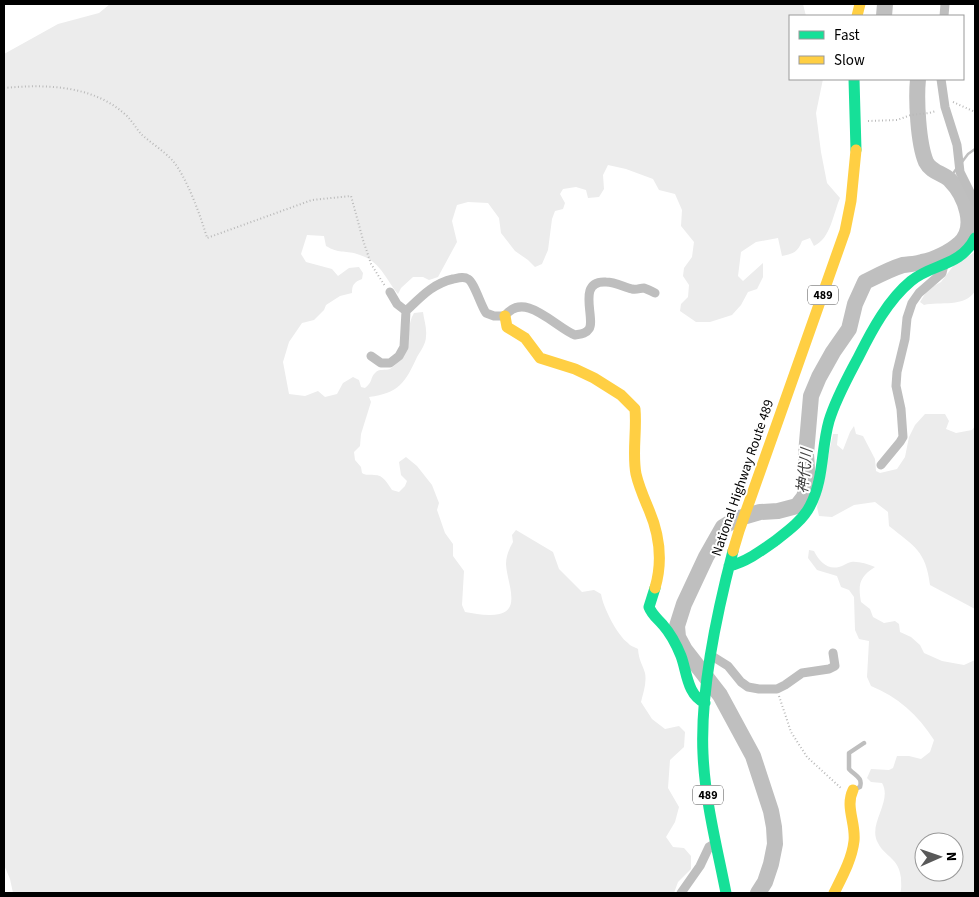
<svg xmlns="http://www.w3.org/2000/svg" width="979" height="897" font-family="'Source Sans 3','Noto Sans JP',sans-serif">
<style>
.green{fill:#ececec;fill-rule:evenodd}
.lines{fill:none;stroke-linecap:round;stroke-linejoin:round}
.stream{stroke:#bfbfbf;stroke-width:2.5}
.river{stroke:#bfbfbf;stroke-width:16}
.path{stroke:#b9b9b9;stroke-width:2;stroke-dasharray:1 2.5;stroke-linecap:butt}
.lane{stroke:#bebebe;stroke-width:4.5}
.street{stroke:#bebebe;stroke-width:9}
.fast{stroke:#16e098;stroke-width:11}
.slow{stroke:#ffcf43;stroke-width:11}
.labels{text-anchor:middle;dominant-baseline:central;stroke-width:4;stroke-linejoin:round;paint-order:stroke}
.shield{fill:#fff;stroke:#4c4c4c;stroke-width:1}
.shield-label{font-size:12px;font-weight:bold;fill:#000}
.street-label{font-size:14px;fill:#000;stroke:#fff}
.water-label{font-size:15px;font-style:italic;fill:#444;stroke:#fff}
</style>
<rect width="100%" height="100%" fill="#fff"/>
<path class="green" d="M110 4H803L806 16H790V79H823L816 113 821 152 827 183 840 198C833 214 831 238 814 246L810 238 802 241C798 252 793 254 782 256L778 238 756 242 741 252 738 276 743 281 763 263V277L757 289 748 292 741 305 732 315 710 322H696L680 311 681 304 688 297 689 285 683 276 684 268 692 257 694 242 681 226 682 210 675 194 659 190 653 179 626 169 608 165 603 175 604 189 599 197 588 198 586 190 576 187 563 189 560 194 565 203 563 209 555 211 552 219 548 250 542 264 535 267 528 260 515 251 501 233 499 218 488 203 468 202 457 205 452 221 457 242 438 277 429 280 423 277H413L401 288 398 294C384 277 381 261 357 254 344 250 339 254 326 246L324 236 307 235 301 254 306 262 332 269 338 276 349 268 359 267 363 273 362 279C354 282 352 285 352 293L340 296 326 305 324 310 314 320 302 323 289 342 283 362 289 394 305 396 318 391 325 397 337 394 343 383 353 377 359 380 361 387 365 388C373 382 370 378 375 373 379 368 385 371 390 369 395 366 403 356 405 351 410 339 407 324 414 313L423 312C424 320 427 328 426 336 426 344 421 350 417 357 405 383 399 393 369 397L371 402 361 434 360 446 354 452 355 460 361 467 362 473C367 476 369 474 374 475 384 475 387 483 392 490L399 492 405 486 407 481 401 475 399 462 406 457 417 466 432 485 439 503 437 510 445 533 453 544V556L464 571 462 605 465 612C473 613 481 615 489 615 525 616 507 585 506 564 506 556 509 549 513 542L512 535 516 530 553 552 559 569 582 592 594 590 601 594C603 607 617 635 628 643 630 646 635 647 638 649 639 661 642 663 645 673 647 683 643 693 641 702L652 719 665 729 679 726 685 732 684 747 670 760 668 788 679 807 675 822 666 837 673 847 684 848 691 856V869L678 882 674 893H13L10 879 4 865V54L58 24 99 13Z
M975 252V291C965 308 940 301 924 305L920 302 928 289 941 282 954 265Z
M925 414H945L949 421 946 429 956 433 972 430 975 426V609L930 585C926 551 914 546 889 526L888 512 875 502 854 505 832 517 819 516 817 507 833 434H838L837 445 843 450 850 432 854 426 856 434 863 436 875 459 876 471 880 473 897 469 905 457 909 437 915 425Z
M809 550 814 551C819 561 827 570 839 567 843 566 847 563 851 562 858 561 867 564 875 567 859 577 858 585 861 602L870 609 873 617 884 623 895 621 899 624 900 632 911 637 920 645 924 653 942 661 964 665 975 660V893H900C902 888 901 884 901 878 899 858 885 857 878 843 867 824 893 802 882 783L871 782 867 778 871 769 889 770 893 768 897 756H909L921 759 930 752 934 740C918 715 898 697 871 686L867 677 869 641 859 639 855 630 854 597 849 590 841 587 837 576 817 570 808 558ZM924 842H954V872H924Z"/>
<g class="lines">
<path class="stream" d="M962 162 968 154 975 149
M949 179 957 168"/>
<path class="river" d="M884 16 885 4
M758 893 765 882 771 864 775 844 774 827 771 811 753 756 720 695 685 650 678 637 677 626 684 604 706 557 723 527 736 519 760 512 778 511 797 506 804 497 808 482 806 454 811 396 819 377 833 352 849 329 855 304 865 282C877 276 890 269 903 265 909 264 916 264 922 262 934 260 950 252 959 244 978 228 965 195 950 180 942 173 931 172 926 162 918 143 916 99 918 79"/>
<path class="path" d="M4 88C46 84 94 85 127 116 132 121 136 128 141 134 151 143 164 151 173 161 187 178 201 217 207 238L312 200 351 196 363 240 371 264 385 286
M953 102 975 112
M868 121 897 120 911 115 929 113 936 111
M779 696 791 732 807 757 842 789"/>
<path class="lane" d="M853 790 860 787C863 777 855 776 849 769V753L864 743"/>
<path class="street" d="M944 16 945 4
M941 79 945 107 957 145 960 172 975 202
M390 292 397 304 406 311C421 297 432 284 453 279 458 278 464 276 468 279 474 282 481 306 486 313L494 316H505C524 290 555 327 575 335 580 334 586 334 589 329 596 319 576 280 606 282 615 282 624 287 632 289 637 290 640 288 644 288 647 289 651 291 655 293
M371 356 381 363H390L399 356 404 347 406 311
M881 465 900 442 903 437 901 409 896 386 897 372 905 339 907 318 912 303 919 293 942 273 944 265
M712 656 728 666 741 682 748 687 759 689H777L785 685 802 673 829 669 835 666 833 653
M681 893 700 866 709 847 716 843"/>
<path class="fast" d="M854 79 856 150
M729 566C746 562 761 551 775 541 788 531 803 520 810 506 824 480 821 449 829 421 836 398 848 377 859 356 872 330 888 300 911 281 933 263 960 267 975 238
M655 588 649 607C652 615 658 619 663 625 670 633 677 646 681 656 687 672 687 695 705 703
M726 893C717 847 705 801 703 754 700 692 717 612 733 551"/>
<path class="slow" d="M857 16 860 4
M505 316 507 327 525 338 540 358 575 369 594 378 621 395 635 409C637 431 632 453 636 474 639 487 644 498 649 510 660 536 663 561 655 588
M733 551 739 531 845 231 851 201 856 150
M834 893C842 877 852 859 854 841 856 823 845 807 853 790"/>
</g>
<g class="labels">
<g class="shield">
<rect x="808" y="285.5" width="30" height="19" rx="4"/>
<rect x="693" y="785.5" width="30" height="19" rx="4"/>
</g>
<g class="shield-label">
<text x="823" y="295">489</text>
<text x="708" y="795">489</text>
</g>
<g class="street-label">
<text transform="translate(743 478) rotate(-71)">National Highway Route 489</text>
</g>
<g class="water-label">
<text transform="translate(805 471) rotate(-84)">神代川</text>
</g>
</g>
<rect width="979" height="897" fill="none" stroke="#000000" stroke-width="10"/>
<rect x="789" y="15" width="175" height="65" fill="#ffffff" stroke="#999999"/>
<rect x="799" y="31" width="25" height="8" fill="#16e098" stroke="#999999"/>
<text x="834" y="40" font-size="15" fill="#000000">Fast</text>
<rect x="799" y="56" width="25" height="8" fill="#ffcf43" stroke="#999999"/>
<text x="834" y="65" font-size="15" fill="#000000">Slow</text>
<g transform="translate(939 857) rotate(88)"><circle r="24" fill="#ffffff" stroke="#999999"/>
<path d="M0-4L9 19L0 12L-9 19Z" fill="#595959"/>
<text y="-8" font-size="14" font-weight="bold" text-anchor="middle" fill="#000000">N</text>
</g>
</svg>
